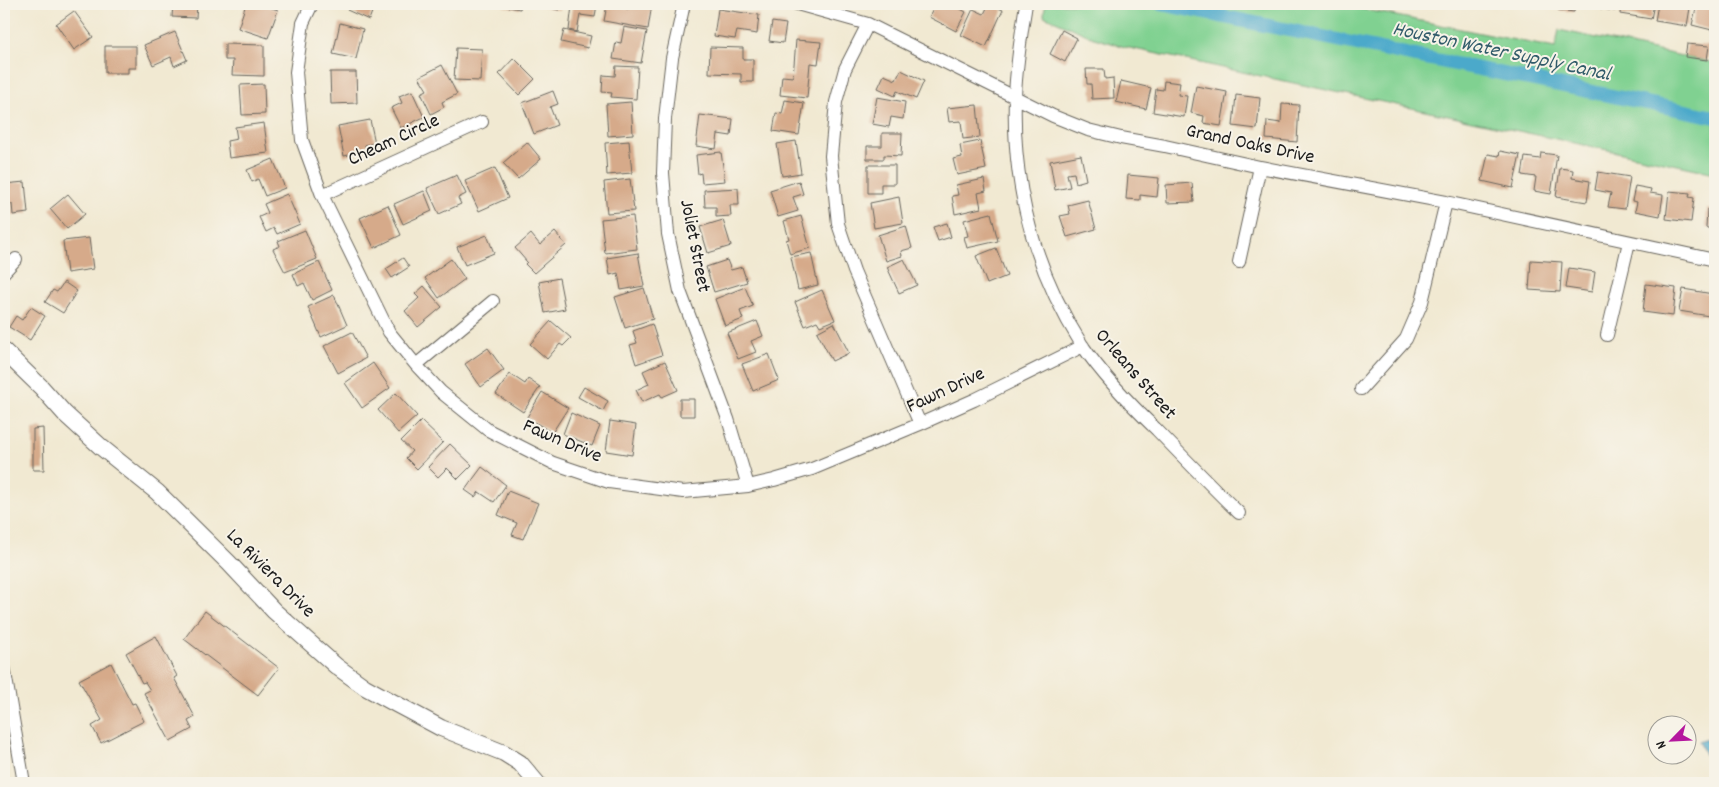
<svg xmlns="http://www.w3.org/2000/svg" width="1719" height="787" font-family="Dekko,sans-serif">
<style>
.green{fill:#80d191;stroke:#4e7656}
.water{fill:#4ba9ca;stroke:#346273}
.lines{fill:none;stroke-linecap:round;stroke-linejoin:round}
.canal{stroke:#4ba9ca;stroke-width:14}
.building{fill:#d6aa8a}
.minor-casing{stroke:#67645c;stroke-width:14}
.tertiary-casing{stroke:#67645c;stroke-width:18}
.minor{stroke:#fff;stroke-width:12}
.tertiary{stroke:#fff;stroke-width:16}
.labels{text-anchor:middle;dominant-baseline:central;stroke-width:4;stroke-linejoin:round;paint-order:stroke}
.street-label{font-size:20px;fill:#1c1c1c;stroke:#f7f3e8}
.water-label{font-size:21px;font-style:italic;fill:#315b6a;stroke:#f7f3e8}
</style>
<rect width="100%" height="100%" fill="#f7f3e8"/>
<filter id="ink" filterUnits="userSpaceOnUse"><feTurbulence type="fractalNoise" baseFrequency=".02" numOctaves="2"/><feDisplacementMap in="SourceGraphic" scale="10" xChannelSelector="R" yChannelSelector="G"/><feConvolveMatrix kernelMatrix="1 2 1 2 8 2 1 2 1" color-interpolation-filters="sRGB"/></filter>
<filter id="wash" filterUnits="userSpaceOnUse"><feTurbulence type="fractalNoise" baseFrequency=".0096" numOctaves="4" result="noise"/><feDisplacementMap in="SourceGraphic" scale="20" xChannelSelector="R" yChannelSelector="G"/><feGaussianBlur stdDeviation="1.12" result="paint"/><feColorMatrix in="noise" values="0 0 0 0 0 0 0 0 0 0 0 0 0 0 0 0 0 1.4 0 .05"/><feComposite in="paint" operator="in"/></filter>
<g filter="url(#wash)">
<rect width="100%" height="100%" fill="#f1e9d2"/>
<path class="green" d="M1045 4H1337L1555 48 1559 30 1715 63V173L1125 47 1094 38 1044 16Z"/>
<path class="water" d="M1715 735V769L1707 759 1699 741Z"/>
<g class="lines">
<path class="canal" d="M1161 4 1715 117"/>
</g>
<g id="blocks">
<path class="building" d="M173 4H197L196 18 172 17Z
M246 4H260L278 10 268 38 238 28Z
M350 4H383L381 7 375 4 369 20 347 10Z
M504 4H521L520 9 503 6Z
M533 4H560L559 10Z
M563 4H597L595 17 580 15 577 32 569 30 572 6Z
M629 4H652L648 29 604 21 607 5 628 9Z
M936 4H951L966 12 956 31 929 17Z
M989 4 1003 10 986 47 961 35 973 9 984 14Z
M1559 4H1575L1574 12 1558 10Z
M1584 4H1616L1615 11 1584 6Z
M1621 4H1654L1651 19 1620 14Z
M1658 4H1678L1677 6 1690 8 1687 26 1655 21Z
M1697 4 1715 7V28H1713L1712 30 1692 25Z
M718 9 759 15 757 34 737 31 735 39 714 36Z
M74 11 93 37 74 50 56 24Z
M772 22 786 24 783 43 769 41Z
M340 23 363 29 356 59 333 54Z
M624 27 647 31 641 63 613 59 616 42 621 43Z
M564 30 591 36 588 48 561 42Z
M1062 30 1077 38 1065 62 1050 54Z
M175 32 187 60 174 66 171 57 153 65 144 45Z
M796 40 821 42 818 64 810 63 807 98 780 95 782 76 793 77Z
M225 44 264 45V76L232 75 233 60H225Z
M1687 44 1709 46 1707 60 1685 57Z
M105 46H136V68H128V73H105Z
M710 47 743 48V59H753V82H741V74L709 73Z
M456 48 482 49 480 81 454 80Z
M514 58 535 79 519 95 499 74Z
M442 65 457 94 442 102 444 107 431 114 421 93 427 90 419 77Z
M616 66 638 67 636 99 611 97 612 93 602 92 603 75 615 76Z
M1086 69H1104L1105 79 1113 78 1114 98 1092 99 1091 84H1087Z
M901 70 924 81 916 99 897 91 895 96 878 88 884 75 896 80Z
M330 72H356L357 103 331 104Z
M1121 81 1151 88 1146 109 1116 102Z
M1164 81 1180 83 1178 95 1187 96 1184 117 1153 112 1156 89 1163 90Z
M264 84 265 114 242 115 240 85Z
M1196 86 1227 92 1221 126 1203 123 1204 116 1191 113Z
M412 91 424 117 401 128 391 108 402 103 399 96Z
M553 91 558 104 550 107 557 125 534 134 522 103Z
M1236 95 1260 98 1257 129 1233 126Z
M877 97 905 102 903 119 891 117 889 127 872 124Z
M785 100 804 103 799 135 773 131 776 113 782 114Z
M631 102 633 134 608 136 606 104Z
M1282 104 1299 105 1297 142 1266 139 1267 121 1281 123Z
M977 105 980 137 963 139 961 121 949 122 947 108Z
M700 115 733 119 731 136 718 134 716 149 696 146Z
M370 120 375 143 365 145 366 151 344 156 338 126Z
M264 123 268 153 229 158 227 141 237 139 235 127Z
M882 133H902L901 156 884 155V159H867V146H882Z
M629 141 632 173 607 175 605 143Z
M796 141 801 173 782 176 777 144Z
M980 141 986 169 957 175 953 159 962 157 960 145Z
M527 142 541 159 518 179 503 163Z
M1500 151 1520 155 1513 188 1482 181 1488 154 1499 156Z
M721 152 725 181 702 183 701 173 698 174 696 155Z
M1541 153 1557 155 1551 194 1534 191 1536 177 1522 175 1525 157 1540 159Z
M1081 155 1086 180 1076 183 1074 173 1067 174 1070 187 1055 190 1050 161Z
M273 159 285 188 265 196 258 179 252 182 247 170Z
M868 165H895V184H881V193H868Z
M495 168 508 198 479 211 465 181Z
M1560 168 1573 170 1572 178 1590 181 1587 202 1556 197Z
M1598 172 1630 177 1625 209 1608 207 1611 193 1595 190Z
M457 175 466 194 458 198 461 204 439 214 427 188Z
M1128 175 1159 178 1157 197 1140 195V200L1126 199Z
M630 179 634 211 607 213 604 182Z
M984 179 986 191 978 193 981 208 955 214 952 196 958 195 956 185Z
M799 181 803 194 793 197 798 211 778 217 770 190Z
M25 182 28 213 13 215 12 204 4 205V184Z
M1192 183 1194 202 1167 203 1166 185Z
M1635 186 1651 189 1650 193 1663 195 1660 216 1635 211 1637 202 1632 201Z
M738 188 739 205H730L731 216 716 217V207H705L704 190Z
M424 191 432 211 403 224 394 204Z
M1669 191 1690 193 1689 197 1694 198 1691 222 1666 219Z
M68 194 85 214 67 229 50 209Z
M287 194 300 224 277 234 274 228 266 232 259 217 268 213 264 204Z
M899 197 903 223 874 228 870 203Z
M1088 200 1096 229 1067 237 1060 216 1070 214 1068 205Z
M388 205 401 235 374 248 360 218Z
M1707 209H1715V228H1706Z
M991 213 998 241 967 248 964 237 968 236 964 220Z
M633 216 637 249 605 253 601 219Z
M801 216 810 248 790 254 786 240 789 239 784 221Z
M723 220 731 246 708 253 700 227Z
M947 223 951 237 938 241 933 227Z
M906 226 912 248 901 251 902 256 886 261 878 235Z
M305 230 317 259 285 272 273 249 280 246 278 241Z
M555 232 566 245 534 273 525 264 527 262 515 248 531 234 540 245Z
M487 235 494 253 465 265 457 247Z
M89 238 93 269 67 273 63 241Z
M996 248 1007 276 987 284 976 256Z
M638 253 644 286 621 290 618 273 610 275 607 258Z
M811 253 818 285 798 290 791 257Z
M403 258 409 267 392 278 386 269Z
M451 259 465 279 439 298 425 278Z
M904 259 917 285 899 293 887 267Z
M727 260 731 270 742 267 747 282 714 292 706 267Z
M1531 260 1562 262 1560 292 1529 290Z
M319 262 332 290 312 300 304 283 298 286 293 274Z
M1569 268 1595 272 1592 292 1566 288Z
M559 278 565 309 545 313 539 282Z
M64 282 77 291 63 313 45 302 53 290 57 292Z
M1646 284 1676 288 1673 316 1643 312Z
M424 286 442 307 418 327 405 311 419 298 415 294Z
M745 287 753 306 740 311 743 319 725 326 715 299Z
M644 288 653 319 625 328 615 297Z
M1683 289 1713 294 1709 316 1679 311Z
M822 290 835 320 820 326 817 321 805 326 795 302Z
M334 295 347 325 321 337 308 307Z
M31 307 45 316 30 340 9 327 16 316 22 320Z
M551 321 571 338 563 346 560 344 547 359 530 344Z
M757 321 763 336 751 341 756 352 738 359 727 333Z
M834 323 849 353 832 361 817 332Z
M652 324 662 355 636 364 630 345 637 343 633 331Z
M352 332 366 358 338 373 324 346Z
M488 348 504 370 481 387 465 364Z
M769 354 779 380 753 391 742 364Z
M665 361 678 390 662 397 660 394 642 402 636 390 649 384 643 371Z
M373 363 390 388 362 408 345 383Z
M510 374 525 384 528 379 540 387 523 412 496 394Z
M584 387 608 401 603 411 578 397Z
M542 392 568 408 552 433 527 417Z
M396 393 417 416 398 433 378 410Z
M680 399H694V416H680Z
M571 413 600 426 592 446 563 434Z
M421 421 443 442 417 469 406 458 412 451 401 441Z
M610 421 636 425 632 455 606 451Z
M43 428 44 470H33V429Z
M450 444 472 465 458 479 447 468 438 477 428 467Z
M482 467 506 485 494 502 479 492 475 497 465 490Z
M508 491 538 503 523 539 512 535 517 523 498 515Z
M205 611 279 668 258 695 184 639Z
M156 636 177 676 174 678 195 717 188 721 192 729 170 741 144 693 150 690 145 682 142 683 126 653Z
M111 663 132 704 135 703 144 721 101 743 92 726 102 720 79 680Z"/>
</g>
</g>
<g filter="url(#ink)">
<use href="#blocks" fill-opacity="0" stroke="#67645c" stroke-width="1"/>
<g class="lines">
<g class="minor-casing">
<path id="minor" d="M312 4 303 23 296 72 302 140 322 195 389 332 416 365 441 392 488 430 553 463 609 482 683 492 748 486 774 480 812 469 920 424 974 400 1083 346
M684 4 672 58 665 119 663 173 668 234 680 291 728 419 748 486
M797 4 868 24 1053 116 1088 130 1121 138 1165 146 1260 167 1446 202 1715 260
M1026 4C1021 35 1016 66 1015 97 1012 187 1034 269 1082 345 1103 376 1130 404 1157 430 1184 458 1211 486 1239 513
M868 24 845 69 836 102 831 156 838 224 854 271 920 424
M322 195 482 122
M1239 262 1260 167
M4 272 16 259
M1607 335 1629 242
M416 365 493 301
M1361 389 1406 339 1422 302 1446 202
M4 667 24 783"/>
</g>
<g class="tertiary-casing">
<path id="tertiary" d="M4 351 41 387 65 414 101 447 157 492 229 563 274 611 336 666 365 687 396 704 441 728 504 753 520 763 537 783"/>
</g>
<use href="#minor" class="minor"/>
<use href="#tertiary" class="tertiary"/>
</g>
</g>
<g class="labels">
<g class="street-label">
<text transform="translate(394 141) rotate(-25)">Cheam Circle</text>
<text transform="translate(1250 145) rotate(12)">Grand Oaks Drive</text>
<text transform="translate(694 246) rotate(79)">Joliet Street</text>
<text transform="translate(1135 375) rotate(49)">Orleans Street</text>
<text transform="translate(946 391) rotate(-25)">Fawn Drive</text>
<text transform="translate(562 442) rotate(23)">Fawn Drive</text>
<text transform="translate(270 574) rotate(45)">La Riviera Drive</text>
</g>
<g class="water-label">
<text transform="translate(1501 53) rotate(12)">Houston Water Supply Canal</text>
</g>
</g>
<rect width="1719" height="787" fill="none" stroke="#f7f3e8" stroke-width="20"/>
<g transform="translate(1672 740) rotate(246)"><circle r="24" fill="#f7f3e8" stroke="#9f9d96"/>
<path d="M0-4L9 19L0 12L-9 19Z" fill="#b5179e"/>
<text y="-8" font-size="14" font-weight="bold" text-anchor="middle" fill="#1c1c1c">N</text>
</g>
</svg>
